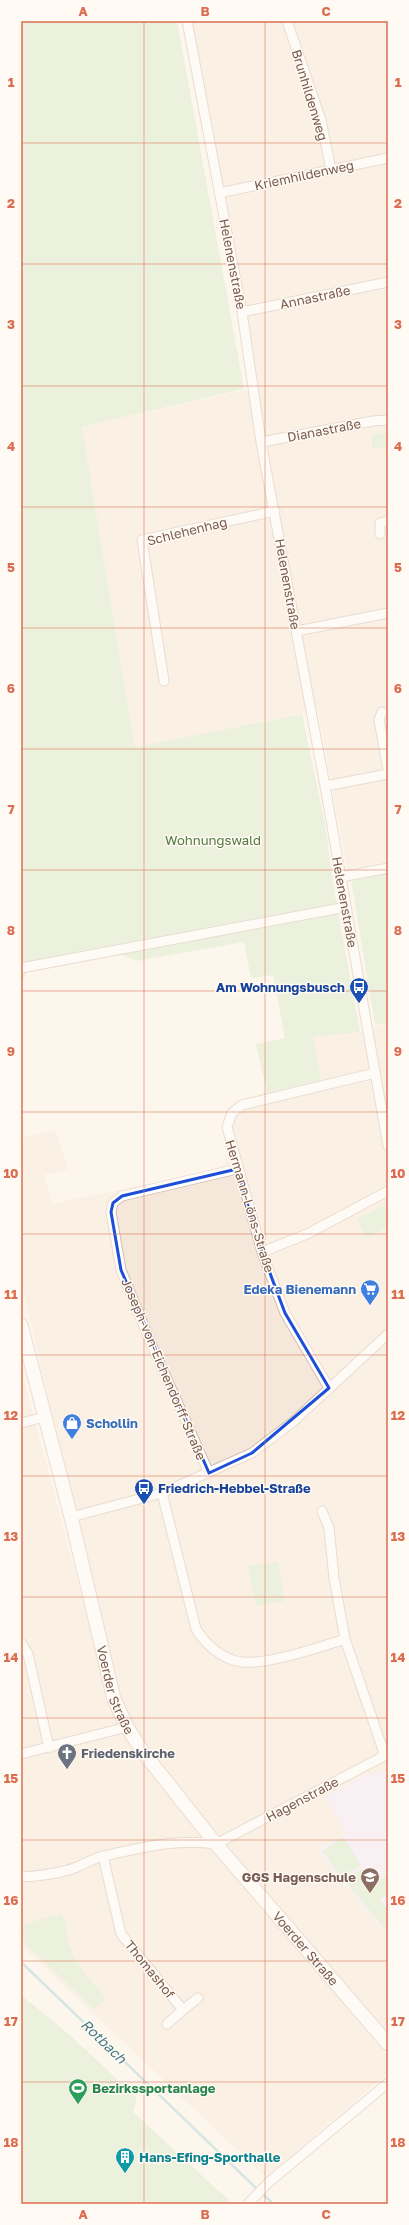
<svg xmlns="http://www.w3.org/2000/svg" width="409" height="2225" font-family="'Golos Text',sans-serif">
<style>
.residential{fill:#f5e8da}
.education{fill:#f3e8fa}
.green{fill:#d8ecc9}
.lines{fill:none;stroke-linecap:round;stroke-linejoin:round}
.stream{stroke:#a5d3da;stroke-width:2.5}
.minor-casing{stroke:#d1beb0;stroke-width:11}
.secondary-casing{stroke:#d6c0b0;stroke-width:15}
.minor{stroke:#fff;stroke-width:9}
.secondary{stroke:#fff;stroke-width:13}
.marked{fill:none;stroke:#1d4ed8;stroke-width:3;stroke-linejoin:round}
.grid{fill:none;stroke:#dc6d51;stroke-width:1;stroke-opacity:0.55}
.labels{text-anchor:middle;dominant-baseline:central;stroke-width:3;stroke-linejoin:round;paint-order:stroke}
.street-label{font-size:13px;fill:#7a5c4d;stroke:#fffaf3}
.park-label{font-size:13px;fill:#537a41;stroke:#fffaf3}
.transit-label{font-size:13px;font-weight:bold;fill:#164399;stroke:#fffaf3;text-anchor:end}
.shop-label{font-size:13px;font-weight:bold;fill:#366cbe;stroke:#fffaf3;text-anchor:end}
.worship-label{font-size:13px;font-weight:bold;fill:#5b616d;stroke:#fffaf3;text-anchor:start}
.education-label{font-size:13px;font-weight:bold;fill:#785e54;stroke:#fffaf3;text-anchor:end}
.leisure-label{font-size:13px;font-weight:bold;fill:#27864d;stroke:#fffaf3;text-anchor:start}
.culture-label{font-size:13px;font-weight:bold;fill:#0d838f;stroke:#fffaf3;text-anchor:start}
.water-label{font-size:14px;font-style:italic;fill:#437c86;stroke:#fffaf3}
.neatline{fill:none;stroke:#dc6d51;stroke-width:1.5}
.grid-label{font-size:13px;text-anchor:middle;font-weight:bold;fill:#dc6d51}
</style>
<rect width="100%" height="100%" fill="#fdf6ec"/>
<path class="residential" d="M192 21H388V862L347 869 318 710 135 747 82 427 259 387Z
M388 1023V2038L147 1748 132 1724 120 1697 21 1283V1137L55 1131 68 1169 44 1175 52 1204 216 1170 224 1164 227 1155 222 1126 227 1109 239 1100 321 1080 313 1037 360 1032Z
M21 1368 109 1700 213 1846 388 2056V2073L266 2177 21 1945Z"/>
<path class="education" d="M388 1770V1936L317 1851 346 1833 325 1797 365 1775Z"/>
<path class="green" d="M21 21H177L244 389 82 427 135 747 302 714 325 824 335 895 360 1032 313 1037 321 1080 267 1093 256 1044 285 1038 273 975 251 978 244 942 136 961 115 952 28 972 21 982V77L37 75 21 77Z
M388 433V447L372 449V434Z
M388 873V1023L375 1025 351 880Z
M383 1206 388 1207V1227L366 1238 356 1219Z
M278 1562 285 1601 256 1606 248 1566Z
M343 1837 361 1865 341 1878 322 1851Z
M362 1869 371 1885 388 1875V1894L380 1899 388 1911V1933L343 1879Z
M61 1914 66 1921C62 1950 89 1978 106 1998L94 2009 21 1940V1925Z
M21 1995 71 2036 137 2098 133 2112 233 2204H21Z"/>
<g class="lines">
<path class="stream" d="M21 1962 258 2190
M262 2193 273 2204"/>
<g class="minor-casing">
<path id="minor" d="M187 21 242 312 261 442 325 786 388 1146
M287 21 321 120 331 170
M219 193 388 158
M242 312 388 282
M261 442 373 421 388 420
M380 534V523L388 521
M297 631 388 613
M164 681 142 540 275 511
M382 712 379 720 388 770
M325 786 388 774
M341 877 388 868
M21 968 346 907
M262 1252 307 1234 388 1191
M329 1388 285 1313 262 1252 227 1127 232 1113 242 1105 375 1073
M21 1423 44 1417
M209 1473 150 1341 121 1270 111 1212 113 1203 122 1196 237 1169
M162 1493 196 1629C206 1645 223 1660 242 1662 267 1665 320 1647 345 1639
M322 1511 329 1528 334 1578 345 1639 385 1756
M71 1517 162 1493 252 1453 294 1421 388 1334
M21 1643 28 1654 49 1748
M21 1754 127 1727
M21 1877C40 1876 59 1874 77 1867 86 1863 93 1859 103 1856
M198 1998 183 2010 121 1934 103 1856C140 1848 178 1838 216 1844L388 1754
M167 2024 183 2010
M248 2204 268 2183 388 2083"/>
</g>
<g class="secondary-casing">
<g id="secondary">
<path id="s1" d="M21 1325 71 1517 114 1699 127 1727 143 1752 216 1844 388 2044"/>
</g>
</g>
<use href="#minor" class="minor"/>
<use href="#secondary" class="secondary"/>
</g>
<path d="M0 0H409V2225H0ZM237 1169 262 1252 285 1313 329 1388 252 1453 209 1473 121 1270 111 1212 113 1203 122 1196Z" fill="#fdf6ec" fill-opacity=".55" fill-rule="evenodd"/>
<path class="marked" d="M237 1169 262 1252 285 1313 329 1388 252 1453 209 1473 121 1270 111 1212 113 1203 122 1196Z"/>
<path class="grid" d="M144 21V2204M265 21V2204M21 143H388M21 264H388M21 386H388M21 507H388M21 628H388M21 749H388M21 870H388M21 991H388M21 1112H388M21 1234H388M21 1355H388M21 1476H388M21 1597H388M21 1718H388M21 1840H388M21 1961H388M21 2082H388"/>
<defs>
<g id="bus-pin" transform="scale(1)"><path d="M0 17L-7.5 6A9.5 9.5 0 1 1 7.5 6Z" fill="#1a4fb4" stroke="#fffaf3"/><path d="M-5-6H5V4H4V6H2V4H-2V6H-4V4H-5ZM-3.5-4V0h7V-4ZM-3.5 1.2v1.5H-2V1.2ZM2 1.2v1.5H3.5V1.2Z" fill="#fff"/></g>
<g id="supermarket-pin" transform="scale(1)"><path d="M0 17L-7.5 6A9.5 9.5 0 1 1 7.5 6Z" fill="#3f7fe0" stroke="#fffaf3"/><path d="M-6-5.5h2.5l.6 2H6L4.5 2H-2.5L-4.4-4H-6ZM-1.5 3.2a1.3 1.3 0 1 0 .1 0ZM3 3.2a1.3 1.3 0 1 0 .1 0Z" fill="#fff"/></g>
<g id="shop-pin" transform="scale(1)"><path d="M0 17L-7.5 6A9.5 9.5 0 1 1 7.5 6Z" fill="#3f7fe0" stroke="#fffaf3"/><path d="M-5-2.5h2.3a2.7 3.5 0 0 1 5.4 0H5L5.5 6h-11ZM-1.5-2.5h3a1.5 2.3 0 0 0-3 0Z" fill="#fff"/></g>
<g id="church-pin" transform="scale(1)"><path d="M0 17L-7.5 6A9.5 9.5 0 1 1 7.5 6Z" fill="#6b7280" stroke="#fffaf3"/><path d="M-1.2-6h2.4v3.5h3.3v2.4h-3.3V6h-2.4V-.1h-3.3v-2.4h3.3Z" fill="#fff"/></g>
<g id="school-pin" transform="scale(1)"><path d="M0 17L-7.5 6A9.5 9.5 0 1 1 7.5 6Z" fill="#8d6e63" stroke="#fffaf3"/><path d="M0-5L7-2L0 1L-7-2ZM-4 1L0 2.5L4 1V4Q0 6-4 4Z" fill="#fff"/></g>
<g id="stadium-pin" transform="scale(1)"><path d="M0 17L-7.5 6A9.5 9.5 0 1 1 7.5 6Z" fill="#2e9e5b" stroke="#fffaf3"/><path d="M0-5a6.5 5 0 1 0 0 10a6.5 5 0 1 0 0-10ZM-3.5-1.8h7v3.6h-7Z" fill="#fff"/></g>
<g id="building-pin" transform="scale(1)"><path d="M0 17L-7.5 6A9.5 9.5 0 1 1 7.5 6Z" fill="#0f9aa8" stroke="#fffaf3"/><path d="M-4-6H4V6H1V3H-1V6H-4ZM-2.5-4.3h1.7v1.8h-1.7ZM.8-4.3h1.7v1.8H.8ZM-2.5-1h1.7V.8h-1.7ZM.8-1h1.7V.8H.8Z" fill="#fff"/></g>
</defs>
<g fill-rule="evenodd">
<use href="#bus-pin" x="359" y="987"/>
<use href="#supermarket-pin" x="370" y="1289"/>
<use href="#shop-pin" x="72" y="1423"/>
<use href="#bus-pin" x="144" y="1488"/>
<use href="#church-pin" x="67" y="1753"/>
<use href="#school-pin" x="370" y="1877"/>
<use href="#stadium-pin" x="78" y="2088"/>
<use href="#building-pin" x="125" y="2157"/>
</g>
<g class="labels">
<g class="street-label">
<text transform="translate(310 95) rotate(73)">Brunhildenweg</text>
<text transform="translate(304 175) rotate(-12)">Kriemhildenweg</text>
<text transform="translate(233 264) rotate(79)">Helenenstraße</text>
<text transform="translate(315 297) rotate(-12)">Annastraße</text>
<text transform="translate(324 430) rotate(-11)">Dianastraße</text>
<text transform="translate(187 531) rotate(-14)">Schlehenhag</text>
<text transform="translate(288 584) rotate(80)">Helenenstraße</text>
<text transform="translate(345 902) rotate(80)">Helenenstraße</text>
<text transform="translate(250 1206) rotate(73)">Hermann-Löns-Straße</text>
<text transform="translate(164 1369) rotate(67)">Joseph-von-Eichendorff-Straße</text>
<text stroke="none"><textPath href="#s1" startOffset="377">Voerder Straße</textPath></text>
<text transform="translate(302 1799) rotate(-28)">Hagenstraße</text>
<text stroke="none"><textPath href="#s1" startOffset="701">Voerder Straße</textPath></text>
<text transform="translate(150 1969) rotate(51)">Thomashof</text>
</g>
<g class="park-label">
<text x="213" y="840">Wohnungswald</text>
</g>
<g class="transit-label">
<text x="345" y="987">Am Wohnungsbusch</text>
<text x="158" y="1488" text-anchor="start">Friedrich-Hebbel-Straße</text>
</g>
<g class="shop-label">
<text x="356" y="1289">Edeka Bienemann</text>
<text x="86" y="1423" text-anchor="start">Schollin</text>
</g>
<g class="worship-label">
<text x="81" y="1753">Friedenskirche</text>
</g>
<g class="education-label">
<text x="356" y="1877">GGS Hagenschule</text>
</g>
<g class="leisure-label">
<text x="92" y="2088">Bezirkssportanlage</text>
</g>
<g class="culture-label">
<text x="139" y="2157">Hans-Efing-Sporthalle</text>
</g>
<g class="water-label">
<text transform="translate(104 2041) rotate(44)">Rotbach</text>
</g>
</g>
<rect width="409" height="2225" fill="none" stroke="#fffaf3" stroke-width="44"/>
<rect x="22" y="22" width="365" height="2181" class="neatline"/>
<g class="grid-label">
<text x="83" y="16">A</text>
<text x="205" y="16">B</text>
<text x="326" y="16">C</text>
<text x="11" y="87">1</text>
<text x="398" y="87">1</text>
<text x="11" y="208">2</text>
<text x="398" y="208">2</text>
<text x="11" y="329">3</text>
<text x="398" y="329">3</text>
<text x="11" y="451">4</text>
<text x="398" y="451">4</text>
<text x="11" y="572">5</text>
<text x="398" y="572">5</text>
<text x="11" y="693">6</text>
<text x="398" y="693">6</text>
<text x="11" y="814">7</text>
<text x="398" y="814">7</text>
<text x="11" y="935">8</text>
<text x="398" y="935">8</text>
<text x="11" y="1056">9</text>
<text x="398" y="1056">9</text>
<text x="11" y="1178">10</text>
<text x="398" y="1178">10</text>
<text x="11" y="1299">11</text>
<text x="398" y="1299">11</text>
<text x="11" y="1420">12</text>
<text x="398" y="1420">12</text>
<text x="11" y="1541">13</text>
<text x="398" y="1541">13</text>
<text x="11" y="1662">14</text>
<text x="398" y="1662">14</text>
<text x="11" y="1783">15</text>
<text x="398" y="1783">15</text>
<text x="11" y="1905">16</text>
<text x="398" y="1905">16</text>
<text x="11" y="2026">17</text>
<text x="398" y="2026">17</text>
<text x="11" y="2147">18</text>
<text x="398" y="2147">18</text>
<text x="83" y="2219">A</text>
<text x="205" y="2219">B</text>
<text x="326" y="2219">C</text>
</g>
</svg>
